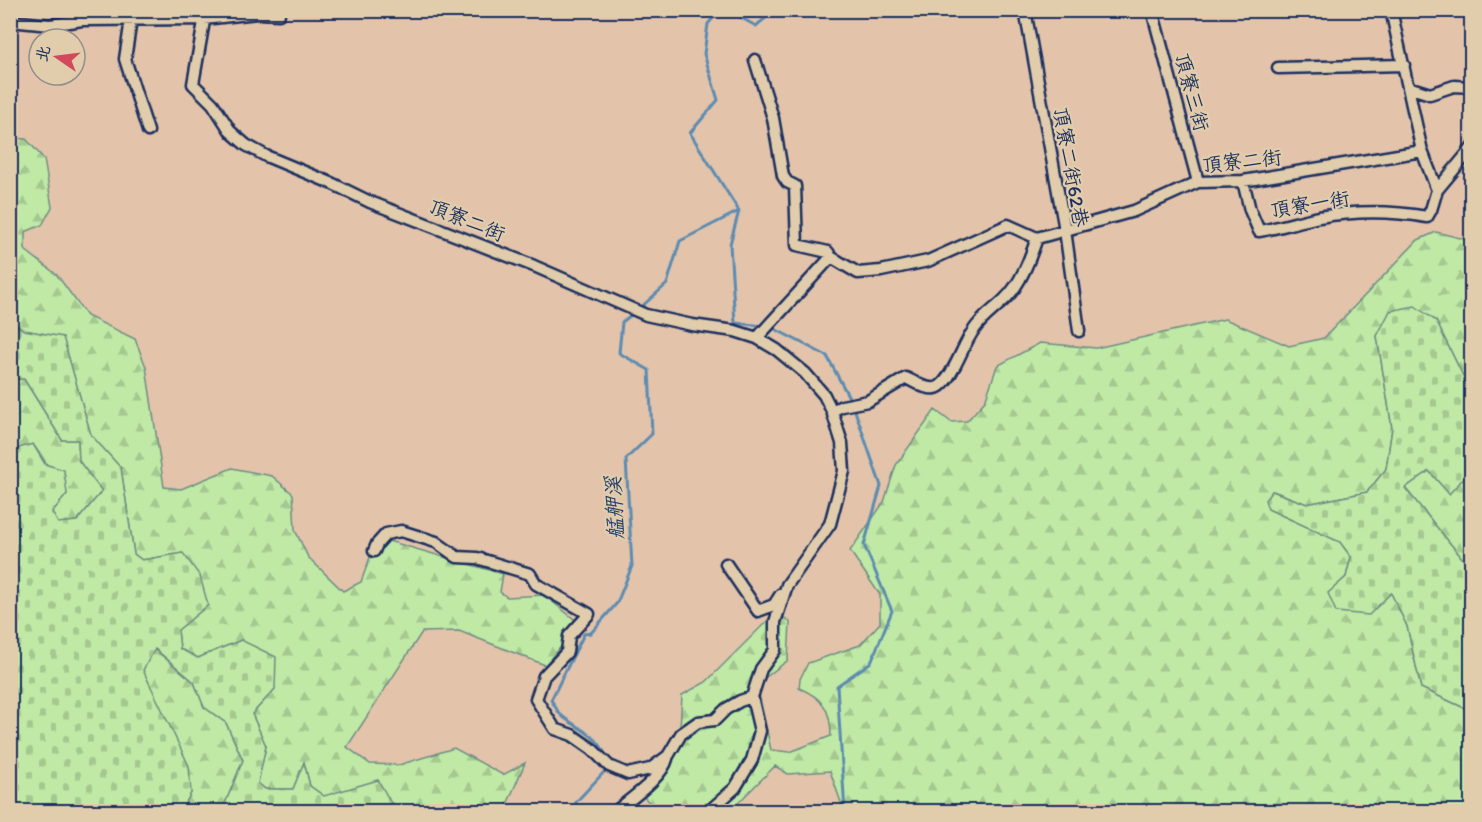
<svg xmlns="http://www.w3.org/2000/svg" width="1482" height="822" font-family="Itim,'LXGW WenKai TC',sans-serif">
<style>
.forest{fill:url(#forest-firs);stroke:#6d8c82;stroke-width:1.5}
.cemetery{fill:url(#cemetery-stones);stroke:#6d8c82;stroke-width:1.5}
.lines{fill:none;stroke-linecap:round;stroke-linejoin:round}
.stream{stroke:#5c8bb1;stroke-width:3}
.minor-casing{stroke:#1b2f5e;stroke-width:15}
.minor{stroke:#e1cdac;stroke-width:10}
.labels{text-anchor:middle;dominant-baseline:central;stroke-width:4.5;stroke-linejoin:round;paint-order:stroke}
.street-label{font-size:20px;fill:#1b2f5e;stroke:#e1cdac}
.water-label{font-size:21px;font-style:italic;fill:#263e6c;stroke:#e1cdac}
</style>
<defs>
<pattern id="forest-firs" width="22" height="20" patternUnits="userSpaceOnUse" patternTransform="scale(1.5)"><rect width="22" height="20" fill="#bfe9a5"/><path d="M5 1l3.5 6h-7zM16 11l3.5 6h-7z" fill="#a4c890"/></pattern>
<pattern id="cemetery-stones" width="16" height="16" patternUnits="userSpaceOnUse" patternTransform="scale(1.5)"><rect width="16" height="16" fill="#bfe9a5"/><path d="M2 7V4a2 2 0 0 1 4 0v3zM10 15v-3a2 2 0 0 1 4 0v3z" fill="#a4c890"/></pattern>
</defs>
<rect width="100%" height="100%" fill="#e3c4ab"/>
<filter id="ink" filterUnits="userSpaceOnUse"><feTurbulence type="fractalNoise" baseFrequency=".0167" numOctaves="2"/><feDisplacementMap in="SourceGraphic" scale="12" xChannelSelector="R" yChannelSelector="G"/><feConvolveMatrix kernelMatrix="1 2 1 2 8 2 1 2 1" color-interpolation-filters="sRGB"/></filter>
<g filter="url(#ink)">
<path class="forest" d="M10 138 26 139 44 159 52 207 42 225 25 232V250L57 275 87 316 135 339 146 367 164 487 181 489 232 468 272 476 293 494 295 530 308 557 343 591 361 582 376 541 385 540 503 574 500 592 507 597 544 595 574 619 577 628 545 665 459 631 422 632 347 747 370 764 399 765 454 748 503 775 525 763 506 807V811H379L391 803 324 796 310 786 304 763 293 789H265L258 783 266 746 252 714 275 689 241 640 198 658 180 649 178 630 208 605 182 553 142 560 134 554 121 468 91 435 63 338 24 330 11 322Z
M1436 232 1464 239 1471 233V383L1465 380 1436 321 1377 336 1392 428 1386 469 1367 492 1307 504 1273 491 1268 509 1340 542 1351 557 1346 577 1329 593H1391L1407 626 1421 688 1471 711V811H844L830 771 788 774 775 766 730 811H657L644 797 679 745 682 695 706 682 776 612 790 622 788 660 757 684 771 750 790 752 831 736C831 710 823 698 799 688L800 679 808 663 860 645 880 623V595L850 551 884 502 896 465 935 410 951 422 967 421 985 401 997 366 1040 343 1096 348 1225 319 1289 346 1324 338 1418 240Z
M11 379H24L62 440H78L79 461 102 491 77 521 58 523 52 512 67 494 33 444 11 450Z
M1471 470V569L1405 488 1429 471 1449 493Z
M154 649 194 682 204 707 226 723 243 760 222 811H181L191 793 143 670Z"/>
<path class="cemetery" d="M1415 306 1436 321 1465 380 1471 383V470L1449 494 1429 471 1405 488 1471 569V711L1421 688 1407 626 1391 593 1369 615 1336 612 1328 593 1346 577 1351 557 1340 542 1268 509 1265 500 1272 491 1307 504 1367 492 1386 469 1392 428 1377 336 1390 311Z
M11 322 24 330 63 337 91 435 121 468 134 554 142 560 183 553 200 576 208 605 178 630 180 649 198 658 241 640 276 657 275 689 252 714 266 746 258 783 265 789H293L304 762 310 786 324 796 378 780 391 803 379 812 222 811 243 760 226 723 204 707 194 682 155 649 143 670 189 766 191 793 181 811H11L10 535 14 522 11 511V450L33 444 45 464 64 470 67 494 52 512 58 523 77 521 102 491 79 461 78 440H62L24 379H11Z"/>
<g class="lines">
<path class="stream" d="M727 10 756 26 775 10
M739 211 730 244 735 323 764 326
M640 308 667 284 680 241 739 211 690 133 718 100 704 54 708 24 720 10
M771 327 827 356 853 405 881 486 864 545 892 611 871 662 837 686 845 812
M605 758C604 738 575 727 562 716 557 712 555 705 551 700L584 634 591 633 617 603 632 566 626 459 652 434 649 370 619 353 622 322 635 312
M576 812V802L605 771V767"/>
<g class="minor-casing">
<path id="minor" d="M206 10 193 84 213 104 231 132 246 145 266 156 331 183 370 202 534 266 646 315 692 325 735 331 757 338 777 350 805 373 824 395 832 411 842 443 844 471 830 524 787 585 775 622V650L761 669 752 697 760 731 752 760 735 788 708 812
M1025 10 1065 230 1079 331
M1152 10 1198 182
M1391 10 1422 151 1437 190
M131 20 125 59 148 131
M10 21 50 25 82 20 204 19 257 13 279 14
M755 60 773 118 783 176 787 182 795 186 797 245 828 252 831 257
M1278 68 1404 65
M1408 87 1430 94 1454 86 1472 87
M1243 181 1250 210 1259 231C1279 228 1299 221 1319 217 1354 211 1392 211 1427 217L1431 210 1437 190 1472 148
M757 338 831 257 858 273 881 271 928 261 1008 225 1037 238 1134 211 1198 182 1243 181 1422 151
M832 411 842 406 868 401 906 378C915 382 930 393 940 386 953 377 963 345 973 331 983 316 993 311 1005 299 1021 284 1030 258 1037 238
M374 551 377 544 386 534 401 531 436 542 457 557 477 558 530 574 536 584 589 614 569 636 567 652 544 676 536 699 555 729 572 735 592 749 609 766 628 774 650 769 668 756 681 734 698 722 715 720 726 709 740 701 752 697
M726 564 758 611 774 605 781 594
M615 812C630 799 662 778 667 759"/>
</g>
<use href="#minor" class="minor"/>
</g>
</g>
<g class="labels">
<g class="street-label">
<text transform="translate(1192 92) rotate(75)">頂寮三街</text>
<text transform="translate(1242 161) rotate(-6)">頂寮二街</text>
<text transform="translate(1071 167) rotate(80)">頂寮二街62巷</text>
<text transform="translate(1310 204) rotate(-9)">頂寮一街</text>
<text transform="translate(467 220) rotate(22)">頂寮二街</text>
</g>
<g class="water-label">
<text transform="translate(614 508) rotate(-93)">艋舺溪</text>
</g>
</g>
<rect width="1482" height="822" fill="none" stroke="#e1cdac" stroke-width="36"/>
<rect x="18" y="18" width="1446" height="786" fill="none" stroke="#1b2f5e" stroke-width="2" filter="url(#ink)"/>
<g transform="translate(57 57) rotate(284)"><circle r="28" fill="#e1cdac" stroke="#928e8d" stroke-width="1.5"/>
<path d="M0-4.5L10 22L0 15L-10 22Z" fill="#d1495b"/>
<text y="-9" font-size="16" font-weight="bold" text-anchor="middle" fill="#1b2f5e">北</text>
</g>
</svg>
